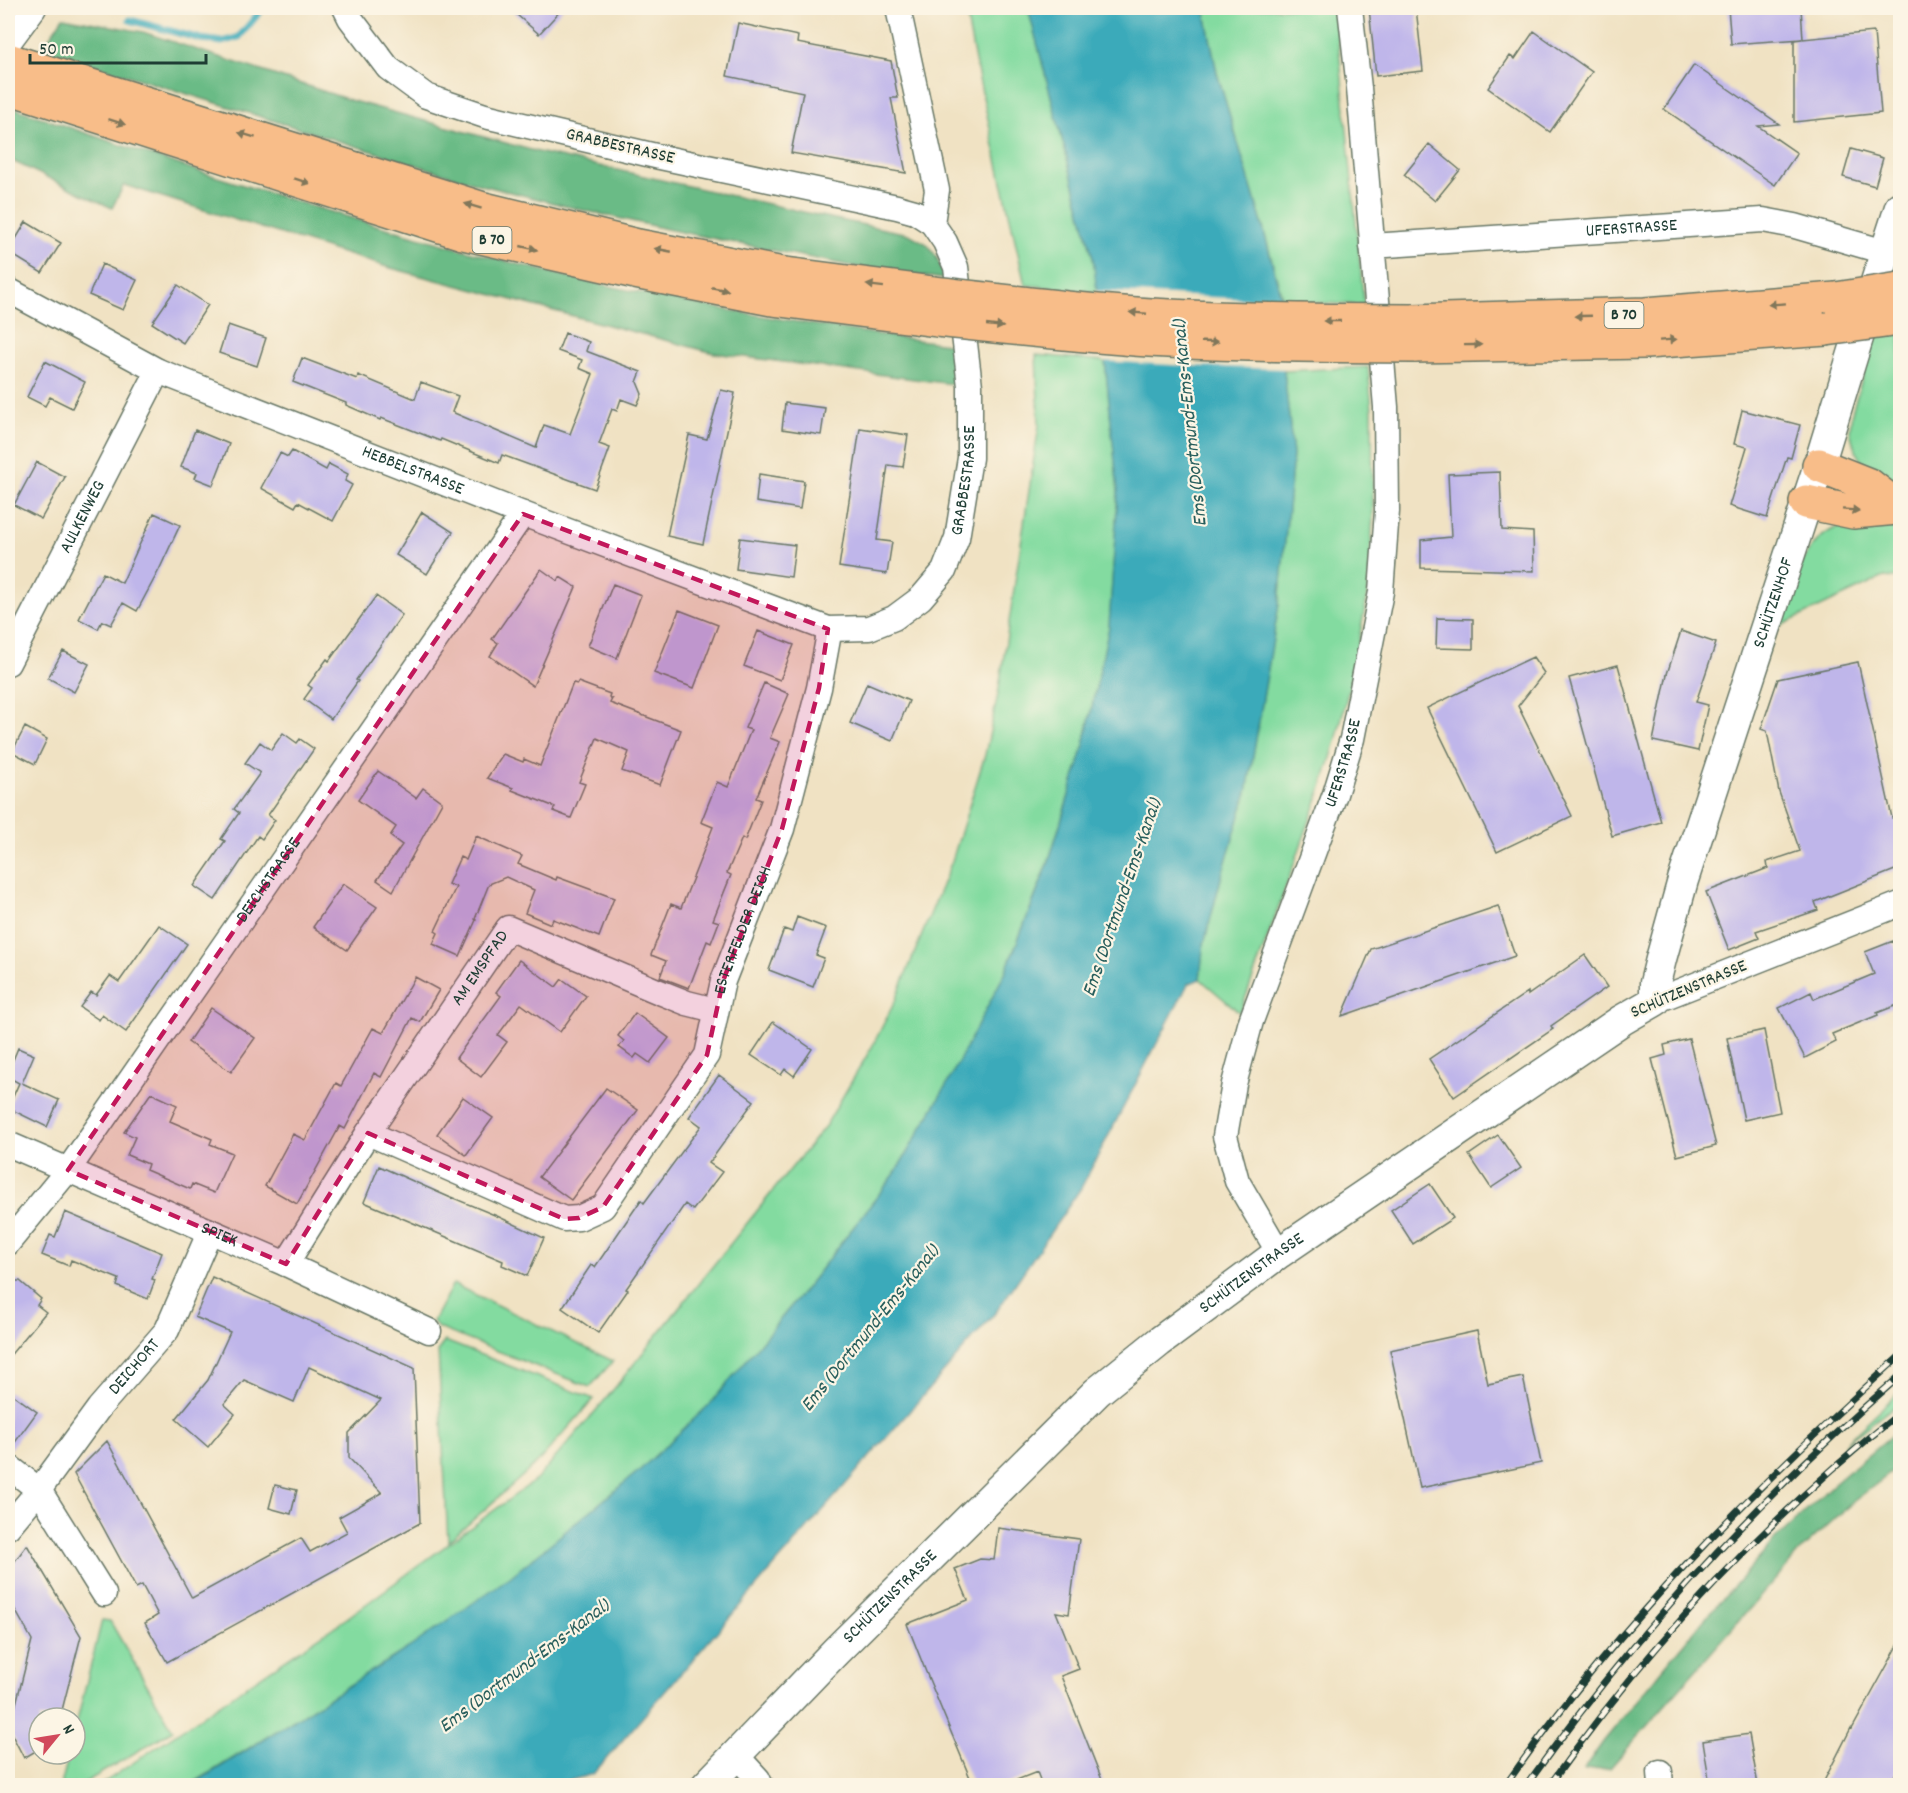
<svg xmlns="http://www.w3.org/2000/svg" width="1908" height="1793" font-family="Dekko,sans-serif">
<style>
.green{fill:#83dba0;stroke:#518c6a;stroke-width:1.5}
.forest{fill:#6abb86;stroke:#447c5d;stroke-width:1.5}
.water{fill:#3baaba;stroke:#2d7477;stroke-width:1.5}
.pier{fill:#f0e2c3}
.lines{fill:none;stroke-linecap:round;stroke-linejoin:round}
.stream{stroke:#3baaba;stroke-width:7}
.building{fill:#bfb6ea}
.minor-casing{stroke:#687766;stroke-width:27}
.tertiary-casing{stroke:#687766;stroke-width:33}
.trunk-casing{stroke:#687766;stroke-width:36}
.minor{stroke:#fff;stroke-width:24}
.tertiary{stroke:#fff;stroke-width:30}
.trunk{stroke:#f8bd89;stroke-width:33}
.rail-casing{stroke:#1f3d34;stroke-width:7}
.rail{stroke:#fcf5e5;stroke-width:4.5;stroke-dasharray:14;stroke-linecap:butt}
.trunk-bridge-casing{stroke:#687766;stroke-width:36;stroke-linecap:butt}
.trunk-bridge{stroke:#f8bd89;stroke-width:33}
.oneway{fill:#81775a}
.marked{fill:#c2185b;fill-opacity:0.2;stroke:#c2185b;stroke-width:4.5;stroke-dasharray:12 8;stroke-linejoin:round}
.labels{text-anchor:middle;dominant-baseline:central;stroke-width:4.5;stroke-linejoin:round;paint-order:stroke}
.shield{fill:#fcf5e5;stroke:#617469;stroke-width:1.5}
.shield-label{font-size:16px;font-weight:bold;fill:#1f3d34}
.street-label{font-size:18px;fill:#1f3d34;stroke:#fcf5e5}
.water-label{font-size:20px;font-style:italic;fill:#275e5c;stroke:#fcf5e5}
</style>
<rect width="100%" height="100%" fill="#fcf5e5"/>
<filter id="ink" filterUnits="userSpaceOnUse"><feTurbulence type="fractalNoise" baseFrequency=".0167" numOctaves="2"/><feDisplacementMap in="SourceGraphic" scale="12" xChannelSelector="R" yChannelSelector="G"/><feConvolveMatrix kernelMatrix="1 2 1 2 8 2 1 2 1" color-interpolation-filters="sRGB"/></filter>
<filter id="wash" filterUnits="userSpaceOnUse"><feTurbulence type="fractalNoise" baseFrequency=".008" numOctaves="4" result="noise"/><feDisplacementMap in="SourceGraphic" scale="24" xChannelSelector="R" yChannelSelector="G"/><feGaussianBlur stdDeviation="1.35" result="paint"/><feColorMatrix in="noise" values="0 0 0 0 0 0 0 0 0 0 0 0 0 0 0 0 0 1.4 0 .05"/><feComposite in="paint" operator="in"/></filter>
<g filter="url(#wash)">
<rect width="100%" height="100%" fill="#f0e2c3"/>
<path class="green" d="M965 8H1028L1093 258 1098 292 1025 285 975 61Z
M1204 8H1335L1364 305 1283 301 1261 220 1217 73Z
M1900 333V488L1893 486 1864 466 1855 450 1850 431 1852 412 1875 337Z
M1036 355 1105 361 1118 492 1109 627 1083 750 1047 866 1005 973 945 1088 894 1175 807 1287 710 1404 640 1470 511 1577 410 1647 190 1785 99 1786 347 1618 537 1479 605 1400 826 1125 872 1047 895 1001 952 861 985 755 998 694 1039 425Z
M1368 367 1372 410 1373 514 1368 593 1350 684 1336 741 1322 787 1240 1013 1200 979 1203 948 1221 878 1247 792 1279 604 1293 455 1284 371Z
M1862 522 1900 527V593L1897 578 1884 577 1780 626C1792 591 1800 542 1838 527 1846 524 1854 523 1862 522Z
M453 1284 613 1361 590 1387 438 1328 433 1321Z
M445 1341 594 1399 536 1464 448 1542 438 1350Z
M1900 1391V1402L1843 1445Z
M102 1620 110 1621 173 1730 81 1785H61L69 1754H75V1729Z"/>
<path class="forest" d="M63 17 143 32 353 101 542 153 830 218 909 234 927 244 936 256 941 268 944 279 857 267 671 230 578 209 478 184 42 49Z
M8 106C81 131 153 157 227 180 313 207 400 233 487 256 640 298 798 324 955 345L959 385 714 353 387 267 124 185 112 208 8 159Z
M1900 1428V1466L1854 1501 1801 1550 1610 1768 1583 1771 1603 1742 1695 1630 1779 1536 1833 1485Z"/>
<path class="water" d="M1028 8H1204L1217 73 1261 220 1282 301 1284 371 1293 455 1279 604 1247 792 1221 878 1203 948 1200 979 1188 984 1081 1188 996 1312 593 1774 549 1786H190L410 1647 510 1577 640 1470 710 1404 807 1287 894 1175 945 1088 1005 973 1047 867 1083 750 1109 627 1118 492 1105 361 1093 258Z"/>
<path class="pier" d="M1095 291 1285 301 1287 369 1189 366 1102 361Z"/>
<g class="lines">
<path class="stream" d="M130 20 201 39 222 42 239 37 263 8"/>
</g>
<g id="blocks">
<path class="building" d="M509 8H563L539 34Z
M1369 8H1416L1423 71 1376 76Z
M1728 8H1801L1803 39 1874 32 1881 113 1794 122V40L1802 39 1731 44Z
M738 23 798 36 797 43 891 61 898 98H891L906 173 791 153 803 92 727 76Z
M1534 31 1592 72 1550 132 1488 88 1510 56 1515 59Z
M1694 65 1779 124 1758 126 1797 153 1775 185 1664 109Z
M1429 144 1460 170 1435 201 1404 175Z
M1851 149 1883 158 1875 186 1843 177Z
M26 222 61 243 42 273 8 252Z
M102 264 137 280 123 310 89 295Z
M178 285 208 305 183 343 152 323Z
M228 325 266 338 257 366 219 353Z
M565 333 589 342 586 351 641 372 637 382 642 394 637 405 621 399 617 411 612 409 599 444 610 448 595 489 502 455 499 463 441 439 440 441 381 418 380 420 346 405V403L293 382 302 358 357 379 358 375 415 399 421 382 458 396 452 412 536 448 544 425 570 434 593 374 579 368 582 360 558 351Z
M45 361 85 382 72 408 50 397 45 406 27 397Z
M721 390 735 393 703 544 667 536 689 435 707 439Z
M785 403 825 408 821 435 782 429Z
M1742 410 1800 425 1791 458 1787 457 1767 518 1729 506 1747 447 1734 444Z
M860 428 908 435 903 467 888 465 877 540 892 542 887 574 839 567Z
M195 430 229 444 213 485 195 478 197 473 181 467Z
M292 451 326 470 329 464 348 474 345 481 352 485 333 521 298 502 295 507 261 488 280 453 288 457Z
M37 462 65 477 41 519 14 505Z
M1500 472 1502 530 1533 532 1534 571 1421 568V540L1451 537 1448 474Z
M759 474 804 481 800 509 756 502Z
M422 512 453 532 427 574 396 555Z
M154 513 180 525 159 570 137 611 123 603 111 625 102 621 98 629 79 619 103 573 122 583Z
M740 538 795 545 791 577 736 569Z
M541 569 558 581 560 577 576 587 533 686 490 656 498 643 492 639Z
M613 584 641 595 617 658 588 646Z
M376 596 402 615 356 680 358 681 331 719 304 699 312 688 308 685 327 659 329 661Z
M679 610 718 625 694 688 654 673Z
M1437 618 1473 619V649L1436 648Z
M758 631 794 645 780 680 744 666Z
M1681 631 1716 643 1696 702 1708 705 1698 751 1653 741 1667 674Z
M63 651 89 664 74 692 48 678Z
M1533 657 1544 673 1518 706 1572 816 1497 852 1427 708Z
M1858 662 1892 818 1900 815V868L1815 902 1818 910 1756 931 1759 938 1729 950 1706 892 1768 868 1767 862 1800 851 1779 792 1767 731 1761 729 1778 679Z
M1618 665 1661 822 1612 836 1569 678Z
M578 682 610 694 609 697 612 699 610 703 681 730 660 785 622 771 629 752 597 738 579 782 585 784 571 818 553 811 555 807 512 790 513 788 487 778 503 754 523 762 524 759 540 766 573 683 577 684Z
M764 683 789 694 770 738 780 742 756 798 761 800 745 840 742 838 727 873 731 875 713 920 719 922 711 943 707 941 689 988 660 977 666 961 651 955 671 904 681 908 713 827 701 822 717 782 728 787 751 730 745 728Z
M867 683 909 701 892 741 850 723Z
M25 727 47 739 35 764 12 752Z
M283 733 297 743 300 739 314 749 268 815 275 820 262 839 258 836 215 900 194 886 225 841 221 839 239 813 234 809 260 773 245 763 260 742 271 750Z
M378 771 416 798 423 788 442 802 393 891 377 880 402 845 390 836 396 827 358 800Z
M476 836 522 856 518 864 556 880 557 877 614 898 599 937 553 919 551 924 525 913 534 890 506 877 489 884 475 919 476 920 460 956 433 944 438 933 435 931 456 887 448 884 460 857 466 860Z
M343 884 377 907 347 950 313 927Z
M1498 906 1515 956 1342 1016 1371 949Z
M797 917 826 928 816 955 824 958 813 987 769 970 784 929 792 932Z
M159 925 187 944 126 1032 102 1015 99 1020 80 1007 91 992 96 995 110 976 119 982Z
M1893 941 1900 959V1004L1877 1013 1878 1015 1832 1034 1836 1042 1805 1058 1779 1008 1811 992 1814 999 1874 974 1865 952Z
M1585 955 1607 987 1551 1026 1553 1029 1454 1097 1429 1059 1528 992V995Z
M519 960 556 987 562 979 586 996 560 1032 521 1004 498 1035 507 1042 481 1077 456 1058 501 996 496 992Z
M415 977 439 990 420 1022 412 1018 381 1077 374 1073 345 1129 340 1126 297 1204 265 1186 293 1134 305 1140 336 1083 341 1086 373 1028 383 1033Z
M211 1008 255 1038 231 1072 188 1042Z
M635 1013 669 1038 650 1063 637 1054 634 1058 619 1047 624 1041 618 1036Z
M773 1022 812 1049 794 1076 785 1069 781 1075 751 1055Z
M1764 1030 1780 1112 1744 1120 1727 1038Z
M1689 1039 1716 1146 1677 1156 1652 1059 1666 1055 1664 1045Z
M18 1048 34 1055 22 1083 59 1100 47 1127 8 1108 19 1083 8 1077V1072Z
M719 1075 754 1101 709 1163 722 1172 693 1210 685 1204 626 1289 628 1290 598 1333 562 1308 591 1265 595 1267 641 1200 644 1203 701 1126 689 1117Z
M606 1088 638 1110 571 1200 539 1177Z
M151 1093 177 1105 170 1121 212 1139 210 1144 232 1153 214 1193 192 1184 190 1189 146 1170 148 1164 127 1155 135 1137 124 1132Z
M463 1097 493 1118 466 1155 437 1134Z
M1498 1135 1521 1168 1491 1188 1469 1155Z
M379 1166 451 1198V1197L497 1216 544 1238 527 1276 502 1265 503 1261 364 1202Z
M1430 1184 1453 1218 1413 1244 1391 1210Z
M65 1212 162 1253 152 1279 155 1280 148 1299 117 1286 119 1279 71 1260 69 1266 42 1255 50 1235 55 1237Z
M212 1277 414 1368 420 1523 167 1662 145 1623 158 1615 142 1585 136 1588 74 1474 107 1441 192 1598 301 1538 310 1552 347 1532 339 1517 382 1493 349 1458V1433L381 1400 309 1367 294 1402 244 1380 224 1404 235 1414 208 1447 176 1419 208 1380 230 1332 195 1317Z
M12 1281H20L41 1299 37 1305 46 1312 8 1358V1287Z
M1477 1331 1488 1384 1523 1377 1541 1463 1420 1488 1390 1350Z
M8 1391 37 1412 8 1452Z
M275 1485 297 1490 291 1514 269 1508Z
M998 1528 1079 1539 1069 1614 1056 1612 1079 1669 1061 1676 1104 1785H1042L1037 1772 1004 1785H973L926 1672 907 1624 968 1600 955 1569 980 1559 994 1560Z
M27 1545 81 1636 60 1718H39V1749L24 1758 8 1727V1715L14 1712 32 1640 8 1597V1570Z
M1900 1642V1764L1890 1785H1822L1851 1728 1852 1729Z
M1749 1734 1758 1785H1710L1703 1741Z"/>
</g>
</g>
<g filter="url(#ink)">
<use href="#blocks" fill-opacity="0" stroke="#687766" stroke-width="1.5"/>
<g class="lines">
<g class="minor-casing">
<g id="minor">
<path d="M898 8 937 190 932 223"/>
<path d="M8 43 34 8"/>
<path id="s1" d="M1372 246 1763 220 1795 226 1885 252"/>
<path id="s2" d="M8 290 158 371 523 514 828 629 869 628 894 618 921 598 944 571 957 538 970 458V386L956 267 945 242 932 223 915 212 897 207 660 157 485 116 426 96 388 68 350 18 345 8"/>
<path id="s3" d="M8 663 158 371"/>
<path d="M1655 1001 1900 904"/>
<path id="s4" d="M368 1133 564 1219 579 1218 603 1207 707 1055 723 981 782 829 819 688 828 639V629"/>
<path id="s5" d="M8 1144 286 1264 429 1331"/>
<path id="s6" d="M8 1243 68 1170 523 514"/>
<path id="s7" d="M1279 1253 1237 1181 1225 1136 1234 1084 1251 1021 1335 794 1352 739 1381 592 1387 511 1386 407 1359 88 1350 8"/>
<path id="s8" d="M286 1264 368 1133 508 928 657 991 687 1003 715 1010"/>
<path d="M8 1466 39 1490 104 1594"/>
<path id="s9" d="M8 1527 39 1490 99 1408 167 1330 210 1231"/>
<path d="M735 1754 758 1779 761 1786"/>
<path d="M1660 1772 1661 1786"/>
</g>
</g>
<g class="tertiary-casing">
<g id="tertiary">
<path id="s10" d="M706 1786 836 1651 1097 1392 1159 1342 1279 1253 1622 1020 1655 1001V983L1661 959 1683 880 1819 465 1857 341 1900 207"/>
</g>
</g>
<g class="trunk-casing">
<path id="trunk" d="M8 60 480 208 638 246 778 273 933 293
M8 87 463 233 635 272 772 299 937 320
M1412 321 1645 314 1836 299
M1414 346 1646 342 1826 329
M1819 465 1869 485 1900 509
M1806 502 1853 512 1897 508"/>
</g>
<use href="#minor" class="minor"/>
<use href="#tertiary" class="tertiary"/>
<use href="#trunk" class="trunk"/>
<g class="rail-casing">
<path id="rail" d="M1505 1786C1616 1626 1756 1486 1900 1356
M1526 1786C1633 1635 1760 1497 1900 1376
M1549 1786C1648 1646 1766 1519 1900 1413"/>
</g>
<use href="#rail" class="rail"/>
<g class="trunk-bridge-casing">
<path id="trunk-bridge" d="M933 293C1012 302 1091 312 1170 316 1250 320 1331 321 1412 321
M1836 299 1900 289
M937 320C1014 328 1091 337 1168 341 1250 345 1332 346 1414 346
M1826 329 1900 319"/>
</g>
<use href="#trunk-bridge" class="trunk-bridge"/>
</g>
<defs><path id="oneway-solid" d="M-6-.8H1V-3.2L6.5 0L1 3.2V.8H-6Z" transform="scale(1.5)"/></defs>
<g class="oneway">
<use href="#oneway-solid" transform="translate(117 122) rotate(18)"/>
<use href="#oneway-solid" transform="translate(247 135) rotate(-163)"/>
<use href="#oneway-solid" transform="translate(302 181) rotate(18)"/>
<use href="#oneway-solid" transform="translate(473 206) rotate(-163)"/>
<use href="#oneway-solid" transform="translate(529 248) rotate(13)"/>
<use href="#oneway-solid" transform="translate(663 250) rotate(-169)"/>
<use href="#oneway-solid" transform="translate(875 286) rotate(-173)"/>
<use href="#oneway-solid" transform="translate(720 289) rotate(11)"/>
<use href="#oneway-solid" transform="translate(1777 304) rotate(176)"/>
<use href="#oneway-solid" transform="translate(1138 313) rotate(-175)"/>
<use href="#oneway-solid" transform="translate(1583 316) rotate(178)"/>
<use href="#oneway-solid" transform="translate(1332 321) rotate(-180)"/>
<use href="#oneway-solid" transform="translate(995 326) rotate(6)"/>
<use href="#oneway-solid" transform="translate(1668 340) rotate(-4)"/>
<use href="#oneway-solid" transform="translate(1210 342) rotate(2)"/>
<use href="#oneway-solid" transform="translate(1473 345) rotate(-1)"/>
<use href="#oneway-solid" transform="translate(1851 510) rotate(4)"/>
</g>
</g>
<path class="marked" d="M523 514 828 629 819 688 782 829 723 981 707 1055 603 1207 579 1218 564 1219 368 1133 286 1264 68 1170Z"/>
<g class="labels">
<g class="shield">
<rect x="472.5" y="227" width="39" height="26" rx="4.5"/>
<rect x="1604.5" y="302" width="39" height="26" rx="4.5"/>
</g>
<g class="shield-label">
<text x="492" y="240">B 70</text>
<text x="1624" y="315">B 70</text>
</g>
<g class="street-label">
<text transform="translate(620 147) rotate(13)">GRABBESTRASSE</text>
<text stroke="none"><textPath href="#s1" startOffset="260">UFERSTRASSE</textPath></text>
<text stroke="none"><textPath href="#s2" startOffset="444">HEBBELSTRASSE</textPath></text>
<text stroke="none"><textPath href="#s2" startOffset="1119">GRABBESTRASSE</textPath></text>
<text stroke="none"><textPath href="#s3" startOffset="164">AULKENWEG</textPath></text>
<text stroke="none"><textPath href="#s10" startOffset="1653">SCHÜTZENHOF</textPath></text>
<text stroke="none"><textPath href="#s7" startOffset="522">UFERSTRASSE</textPath></text>
<text stroke="none"><textPath href="#s6" startOffset="447">DEICHSTRASSE</textPath></text>
<text stroke="none"><textPath href="#s4" startOffset="570">ESTERFELDER DEICH</textPath></text>
<text stroke="none"><textPath href="#s8" startOffset="354">AM EMSPFAD</textPath></text>
<text transform="translate(1689 990) rotate(-23)">SCHÜTZENSTRASSE</text>
<text stroke="none"><textPath href="#s5" startOffset="230">SPIEK</textPath></text>
<text stroke="none"><textPath href="#s10" startOffset="750">SCHÜTZENSTRASSE</textPath></text>
<text stroke="none"><textPath href="#s9" startOffset="204">DEICHORT</textPath></text>
<text stroke="none"><textPath href="#s10" startOffset="264">SCHÜTZENSTRASSE</textPath></text>
</g>
<g class="water-label">
<text transform="translate(1191 423) rotate(-96)">Ems (Dortmund-Ems-Kanal)</text>
<text transform="translate(1123 898) rotate(-71)">Ems (Dortmund-Ems-Kanal)</text>
<text transform="translate(871 1329) rotate(-51)">Ems (Dortmund-Ems-Kanal)</text>
<text transform="translate(525 1667) rotate(-37)">Ems (Dortmund-Ems-Kanal)</text>
</g>
</g>
<rect width="1908" height="1793" fill="none" stroke="#fcf5e5" stroke-width="30"/>
<g transform="translate(57 1736) rotate(60)"><circle r="28" fill="#fcf5e5" stroke="#a4ab9e" stroke-width="1.5"/>
<path d="M0-4.5L10 22L0 15L-10 22Z" fill="#d1495b"/>
<text y="-9" font-size="16" font-weight="bold" text-anchor="middle" fill="#1f3d34">N</text>
</g>
<path d="M30 54v9h176v-9" fill="none" stroke="#1f3d34" stroke-width="3"/>
<text x="39" y="54" font-size="18" fill="#1f3d34" stroke="#fcf5e5" stroke-width="4.5" paint-order="stroke">50 m</text>
</svg>
